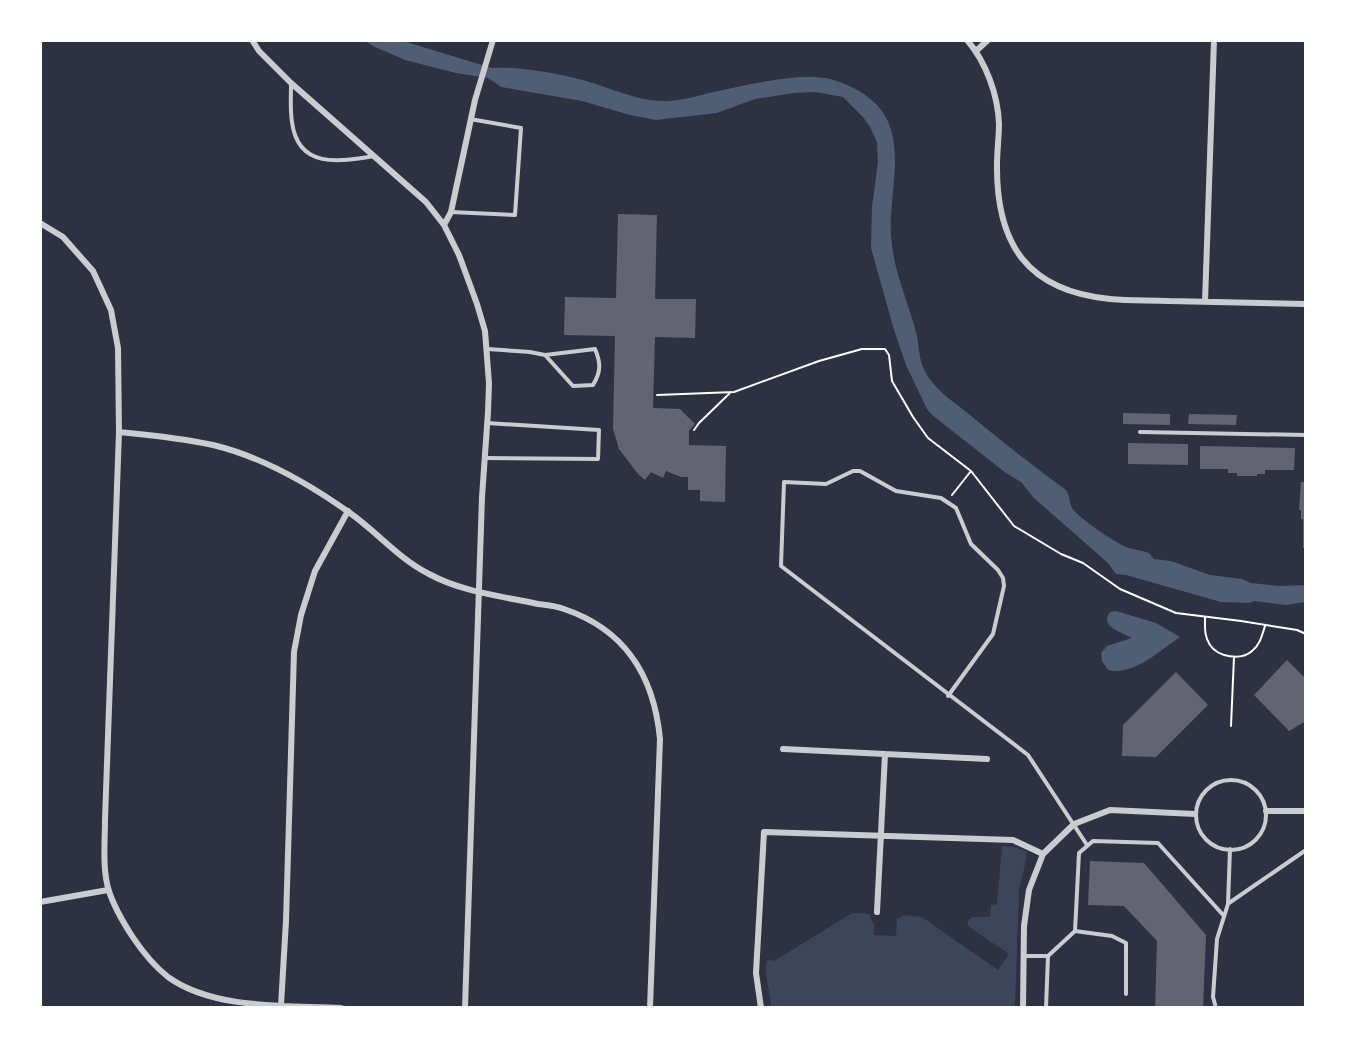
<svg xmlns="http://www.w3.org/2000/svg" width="1346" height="1048" font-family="'Crimson Pro',serif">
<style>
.green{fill:#3c4559}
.water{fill:#4f5d75}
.building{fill:#626471}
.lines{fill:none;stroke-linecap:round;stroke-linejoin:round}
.path{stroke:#fff;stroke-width:2}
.service{stroke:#caccd0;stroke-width:4}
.minor{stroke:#caccd0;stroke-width:6}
</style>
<rect width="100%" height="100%" fill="#2d3142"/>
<path class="green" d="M1002 846 1013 847 1026 851 1027 856 1019 890 1015 1007H771C771 992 763 976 767 961L769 959 774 961 852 913 870 914 872 923H874V935L896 936 897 918H901L902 915 922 917 998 970 1009 954 969 927 967 922 972 917H990L991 905 997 904Z"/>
<path class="water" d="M365 41H403L492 68C518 66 561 74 586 81 611 88 635 100 660 101 677 102 693 97 709 93 741 86 798 72 830 79 846 83 862 91 874 102 910 136 888 192 891 236 893 271 909 303 917 336 919 346 919 358 923 367 933 390 952 400 970 415 1001 441 1033 466 1066 490 1070 496 1069 502 1072 508 1080 519 1113 541 1126 547 1133 550 1141 550 1149 553L1154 559 1171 561 1210 575 1242 579 1251 583 1279 586 1305 585V602L1286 605 1254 601 1249 603 1221 602 1126 575 1116 574 1108 563 1034 498 1021 482 1006 473 932 415 927 409 906 365 894 330 871 248 872 207 878 162 877 142 870 127 863 117 843 97 815 92 794 93 755 99 717 113 656 120 630 115 582 101 501 87 488 78 456 73 405 60 373 46Z
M1116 611 1156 623 1180 637C1159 651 1134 676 1108 670L1102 661 1101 653 1107 646 1132 638C1122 632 1099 627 1110 612Z"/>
<path class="building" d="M618 214 657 215 655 299H696L695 338 655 337 653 408 680 409 695 424 689 431V445L726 446 725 502 700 501V490H688V477H681L666 471 663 478 651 472 645 480 638 474 619 449 613 429 615 336 564 335 565 297 616 298Z
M1123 413 1170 414V425L1123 424Z
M1189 414 1237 415 1236 425 1188 424Z
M1128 443 1188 444V465L1128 464Z
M1200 446 1295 448 1294 470H1265V474H1257V476H1237V473H1228V469H1200Z
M1301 482H1306V548H1303V519H1301V510H1299Z
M1287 660 1306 679V721L1289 731 1254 695Z
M1176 672 1208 705 1156 757 1122 756 1123 725Z
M1090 861 1144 863 1206 935 1203 1008H1155L1157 941 1124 906 1088 905Z"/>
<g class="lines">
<path class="path" d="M657 395 734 392 819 361 862 349H885L889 355 892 381 913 417 928 438 971 471 1014 526 1061 554 1083 563 1120 589 1176 613 1241 621 1297 630 1306 634
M694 430 699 423 731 392
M952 495 971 471
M1205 617C1205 627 1204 636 1210 645 1218 657 1241 661 1252 651 1260 645 1262 635 1265 626
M1231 726 1234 657"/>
<path class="service" d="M291 84C291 97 290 110 292 122 298 169 339 162 374 156
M451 212 515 215 521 128 470 119
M487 349 530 352 545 355 595 349C601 363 601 372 593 385L573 386 545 355
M1140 432 1306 435
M485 458 598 459 599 430 487 423
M948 696 993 634 1004 586 1003 578 998 570 971 544 956 508 941 498 896 491 860 471H853L826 484 784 482 781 566 1028 755 1087 845
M1196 815a35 35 0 1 1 70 0a35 35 0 1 1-70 0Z
M1229 903 1306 850
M1075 931 1112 936 1126 943V994
M1023 956H1048
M1046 1008 1048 956 1075 931 1079 853 1093 841 1158 843 1224 916
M1216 1008 1213 997 1217 939 1228 904 1230 849"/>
<path class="minor" d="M252 40 259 51 291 83 426 202 444 225 459 255 477 304 485 331 489 383 488 412 482 497 465 1008
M967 40C986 62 998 95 999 124 999 137 997 151 997 164 996 245 1028 291 1110 299 1130 301 1150 300 1169 301 1215 302 1260 303 1306 304
M976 51 988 40
M40 223 63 237 93 271 111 310 118 348 119 432 105 819C105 841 102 870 109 891 114 907 123 922 132 936 142 951 154 966 168 977 214 1010 287 1005 341 1008
M444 225 451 212 475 100 493 40
M1205 302 1214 40
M119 432C150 435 182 438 213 445 263 457 308 483 350 513 377 532 399 559 429 574 462 592 501 596 538 604 546 605 556 606 564 609 626 630 654 676 660 739L650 1008
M783 749 987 759
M1266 811H1306
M40 902 108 890
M877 912 885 754
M281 1005 286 921 294 652 301 615 315 571 348 511
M761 1008 756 973 764 832 1013 840 1043 854
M1023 1008 1024 926 1029 890 1043 854 1074 824 1110 810 1195 814"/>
</g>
<rect width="1346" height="1048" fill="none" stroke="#ffffff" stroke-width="84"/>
</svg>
